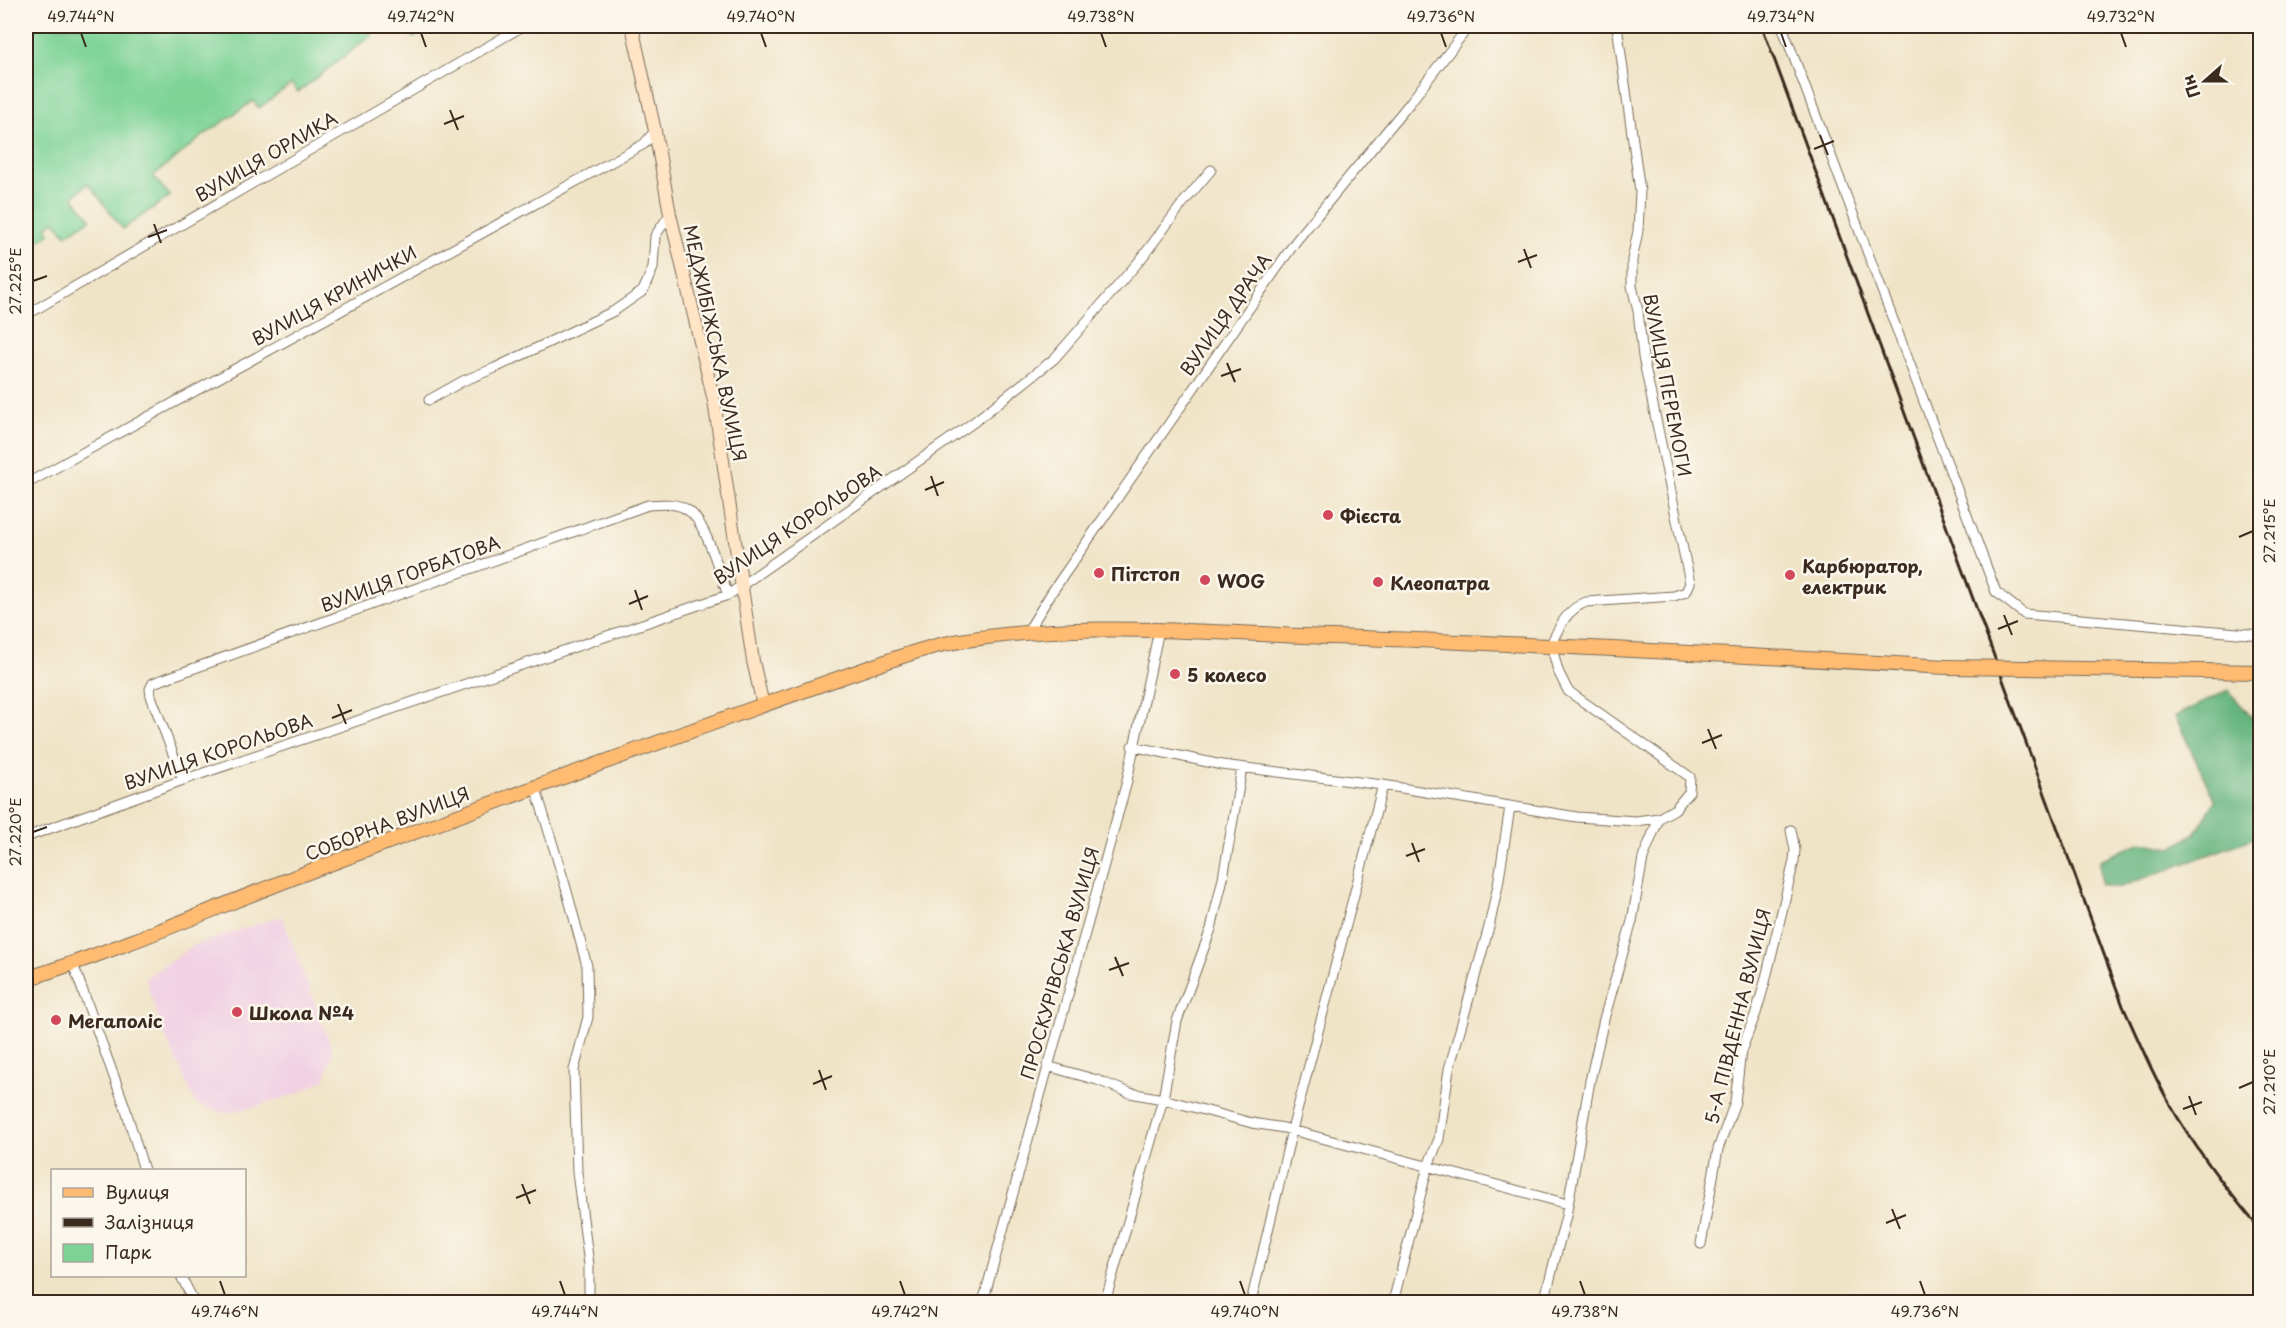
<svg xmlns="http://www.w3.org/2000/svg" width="2286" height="1328" font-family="'Playpen Sans',sans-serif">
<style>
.built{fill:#f1d0e3}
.green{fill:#7dd396;stroke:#5c7e5a;stroke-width:1.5}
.forest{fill:#66b57f;stroke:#50704e;stroke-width:1.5}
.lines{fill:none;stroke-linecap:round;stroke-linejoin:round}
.minor-casing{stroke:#7a6b59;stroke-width:11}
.secondary-casing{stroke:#7a6b59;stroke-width:14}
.primary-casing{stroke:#7a6b59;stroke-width:16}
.minor{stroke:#fff;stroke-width:9}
.secondary{stroke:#ffe4c6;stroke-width:12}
.primary{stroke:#febb71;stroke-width:14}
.rail{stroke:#3b2a1e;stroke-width:3}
.primary-bridge-casing{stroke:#7a6b59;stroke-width:16;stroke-linecap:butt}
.primary-bridge{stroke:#febb71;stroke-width:14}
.ticks{fill:none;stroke:#3b2a1e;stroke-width:2}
.poi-dot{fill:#d1495b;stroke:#fbf7ec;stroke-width:2}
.labels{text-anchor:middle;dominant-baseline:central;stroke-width:5;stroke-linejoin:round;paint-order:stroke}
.street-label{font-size:18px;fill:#3b2a1e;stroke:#fbf7ec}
.poi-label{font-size:18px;font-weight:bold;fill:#3b2a1e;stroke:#fbf7ec;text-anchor:start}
.neatline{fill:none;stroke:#3b2a1e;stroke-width:2}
.ticks-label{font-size:15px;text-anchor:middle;fill:#3b2a1e}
</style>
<rect width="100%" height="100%" fill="#fbf7ec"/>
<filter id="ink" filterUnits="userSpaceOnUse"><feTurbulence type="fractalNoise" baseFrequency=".0167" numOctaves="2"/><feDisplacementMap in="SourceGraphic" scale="12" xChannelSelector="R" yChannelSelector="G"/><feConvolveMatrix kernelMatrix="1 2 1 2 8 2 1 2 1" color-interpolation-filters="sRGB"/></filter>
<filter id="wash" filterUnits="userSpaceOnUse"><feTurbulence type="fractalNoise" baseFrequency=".008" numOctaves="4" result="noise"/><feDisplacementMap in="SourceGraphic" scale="24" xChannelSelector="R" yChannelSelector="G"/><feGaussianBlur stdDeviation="1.35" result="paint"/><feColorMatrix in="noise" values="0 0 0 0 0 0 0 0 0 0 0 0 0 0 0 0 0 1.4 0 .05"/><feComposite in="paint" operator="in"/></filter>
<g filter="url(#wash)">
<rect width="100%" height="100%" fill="#f0e4c7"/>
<path class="built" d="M282 916 333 1052 324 1080 296 1094 255 1107 224 1113 196 1104 161 1027 145 978 194 945Z"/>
<path class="green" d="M26 26H367L365 27 372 35 298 92 291 84 259 108 253 101 203 136 153 176 170 196 123 229 88 183 73 197 91 219 66 235 55 221 46 227 50 233 26 251Z
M401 26H425L414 38Z"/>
<path class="forest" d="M2228 690 2260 727V836L2117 888 2101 885 2100 860 2141 842 2172 848 2197 832 2215 801 2175 716Z"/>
</g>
<g filter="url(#ink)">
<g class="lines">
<g class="minor-casing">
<path id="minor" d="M1782 26 1996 592 2024 614 2260 635
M26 315 523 26
M429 400 463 381 495 368 614 311 643 291 653 268 655 236 670 214
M26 484 644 144 655 131
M1026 634 1052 592 1296 241 1409 104 1469 26
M1132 746 1222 765 1383 785 1577 817 1636 821 1659 818 1675 809 1689 792 1690 777 1568 691 1558 671 1551 644C1560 626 1566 610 1586 602L1674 596 1686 592 1690 583 1643 357 1638 311 1632 286V260L1638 231 1640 191 1617 26
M183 780 151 696 150 689 153 683 648 505C661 504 678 502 689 511 706 523 720 574 728 595
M535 786 566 888 587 966 588 1017 574 1070 577 1172 589 1265V1302
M26 837 183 780 728 595 974 422 1054 359 1141 259 1183 203 1211 170
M73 964 125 1107 144 1170
M1047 1066 1097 1080 1130 1093 1163 1099 1252 1123 1284 1128 1568 1204
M1701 1244 1718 1149 1735 1102 1741 1051 1756 1013 1765 982 1794 861 1795 850 1791 830
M181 1276 194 1302
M983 1302 1126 785 1159 630
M1105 1302 1163 1099 1177 1021 1211 929 1223 878 1242 768
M1251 1302 1292 1130 1383 785
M1393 1302 1428 1166 1439 1139 1449 1069 1489 927 1498 885 1510 807
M1544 1302 1566 1216 1590 1081 1604 1019 1632 921 1643 858 1659 818"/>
</g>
<g class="secondary-casing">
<path id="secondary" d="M632 26 655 131 670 214 714 401 753 661 763 705"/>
</g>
<g class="primary-casing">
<path id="primary" d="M2026 668 2260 672
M26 979C130 946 230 901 332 863 517 793 702 726 888 661 906 655 925 648 944 644 1072 619 1204 633 1333 637 1537 644 1741 655 1946 667"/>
</g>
<use href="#minor" class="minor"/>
<use href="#secondary" class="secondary"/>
<use href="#primary" class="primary"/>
<path class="rail" d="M1762 26 2123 1006C2140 1044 2156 1082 2178 1118 2202 1157 2230 1194 2260 1229"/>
<g class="primary-bridge-casing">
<path id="primary-bridge" d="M1946 667 2026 668"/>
</g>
<use href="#primary-bridge" class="primary-bridge"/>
</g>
</g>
<path class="ticks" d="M81 33 86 47M421 33 426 47M761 33 766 47M1101 33 1106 47M1441 33 1446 47M1781 33 1786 47M2121 33 2126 47M450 110 458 130M444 124 464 116M1820 135 1828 155M1814 149 1834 141M154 224 161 243M148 237 167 230M1524 249 1531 268M1518 262 1537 255M33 281 47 276M1227 363 1235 382M1221 376 1241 369M931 476 938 496M925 490 944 482M2239 537 2253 531M635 590 642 610M629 604 648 596M2004 615 2012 635M1998 629 2018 621M338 704 346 724M332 718 352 710M1708 729 1716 749M1702 743 1722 735M33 832 47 827M1412 843 1419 862M1406 856 1425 849M1115 957 1123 976M1109 970 1129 963M819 1070 826 1090M813 1084 832 1076M2239 1088 2253 1082M2189 1096 2196 1115M2183 1109 2202 1102M522 1184 530 1204M516 1198 536 1190M1892 1209 1900 1229M1886 1223 1906 1215M220 1281 225 1295M560 1281 565 1295M900 1281 905 1295M1240 1281 1245 1295M1580 1281 1585 1295M1920 1281 1925 1295"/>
<g class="poi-dot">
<circle cx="1328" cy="515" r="6"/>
<circle cx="1099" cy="573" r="6"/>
<circle cx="1790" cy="575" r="6"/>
<circle cx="1205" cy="580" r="6"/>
<circle cx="1378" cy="582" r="6"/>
<circle cx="1175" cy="674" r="6"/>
<circle cx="237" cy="1012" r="6"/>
<circle cx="56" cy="1020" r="6"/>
</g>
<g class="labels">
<g class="street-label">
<text transform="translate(266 156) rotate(-30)">ВУЛИЦЯ ОРЛИКА</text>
<text transform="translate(334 295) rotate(-29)">ВУЛИЦЯ КРИНИЧКИ</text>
<text transform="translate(1225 314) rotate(-55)">ВУЛИЦЯ ДРАЧА</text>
<text transform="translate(716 343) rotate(78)">МЕДЖИБІЖСЬКА ВУЛИЦЯ</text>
<text transform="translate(1668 385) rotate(79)">ВУЛИЦЯ ПЕРЕМОГИ</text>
<text transform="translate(797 524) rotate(-34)">ВУЛИЦЯ КОРОЛЬОВА</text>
<text transform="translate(410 573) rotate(-20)">ВУЛИЦЯ ГОРБАТОВА</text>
<text transform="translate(218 751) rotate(-19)">ВУЛИЦЯ КОРОЛЬОВА</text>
<text transform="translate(387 823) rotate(-21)">СОБОРНА ВУЛИЦЯ</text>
<text transform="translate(1059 963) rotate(-74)">ПРОСКУРІВСЬКА ВУЛИЦЯ</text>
<text transform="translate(1737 1016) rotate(-76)">5-А ПІВДЕННА ВУЛИЦЯ</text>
</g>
<g class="poi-label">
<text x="1340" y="515">Фієста</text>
<text x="1802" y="565">Карбюратор,<tspan x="1802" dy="21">електрик</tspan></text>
<text x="1111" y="573">Пітстоп</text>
<text x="1217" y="580">WOG</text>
<text x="1390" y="582">Клеопатра</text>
<text x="1187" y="674">5 колесо</text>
<text x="249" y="1012">Школа №4</text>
<text x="68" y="1020">Мегаполіс</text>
</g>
</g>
<rect width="2286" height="1328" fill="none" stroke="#fbf7ec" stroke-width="66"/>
<rect x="51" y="1169" width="195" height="108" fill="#fbf7ec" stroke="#aea59a" stroke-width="1.5"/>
<rect x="63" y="1188" width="30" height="9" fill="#febb71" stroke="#aea59a" stroke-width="1.5"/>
<text x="105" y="1199" font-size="18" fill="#3b2a1e">Вулиця</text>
<rect x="63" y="1218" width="30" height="9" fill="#3b2a1e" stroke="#aea59a" stroke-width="1.5"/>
<text x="105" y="1229" font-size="18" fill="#3b2a1e">Залізниця</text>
<rect x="63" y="1244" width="30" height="18" fill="#7dd396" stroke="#aea59a" stroke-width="1.5"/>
<text x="105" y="1259" font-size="18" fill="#3b2a1e">Парк</text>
<g transform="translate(2205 81) rotate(249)" stroke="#fbf7ec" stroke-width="4.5" paint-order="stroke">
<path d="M0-4.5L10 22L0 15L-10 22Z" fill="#3b2a1e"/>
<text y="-9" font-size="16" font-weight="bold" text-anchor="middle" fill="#3b2a1e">Пн</text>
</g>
<rect x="33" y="33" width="2220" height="1262" class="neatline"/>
<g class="ticks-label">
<text x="81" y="22">49.744°N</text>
<text x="421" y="22">49.742°N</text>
<text x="761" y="22">49.740°N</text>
<text x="1101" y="22">49.738°N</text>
<text x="1441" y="22">49.736°N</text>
<text x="1781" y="22">49.734°N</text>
<text x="2121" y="22">49.732°N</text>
<text transform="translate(16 281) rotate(-90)" y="5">27.225°E</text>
<text transform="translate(2270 531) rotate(-90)" y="5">27.215°E</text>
<text transform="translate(16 832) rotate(-90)" y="5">27.220°E</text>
<text transform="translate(2270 1082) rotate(-90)" y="5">27.210°E</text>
<text x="225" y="1317">49.746°N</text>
<text x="565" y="1317">49.744°N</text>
<text x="905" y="1317">49.742°N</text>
<text x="1245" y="1317">49.740°N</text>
<text x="1585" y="1317">49.738°N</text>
<text x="1925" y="1317">49.736°N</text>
</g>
</svg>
